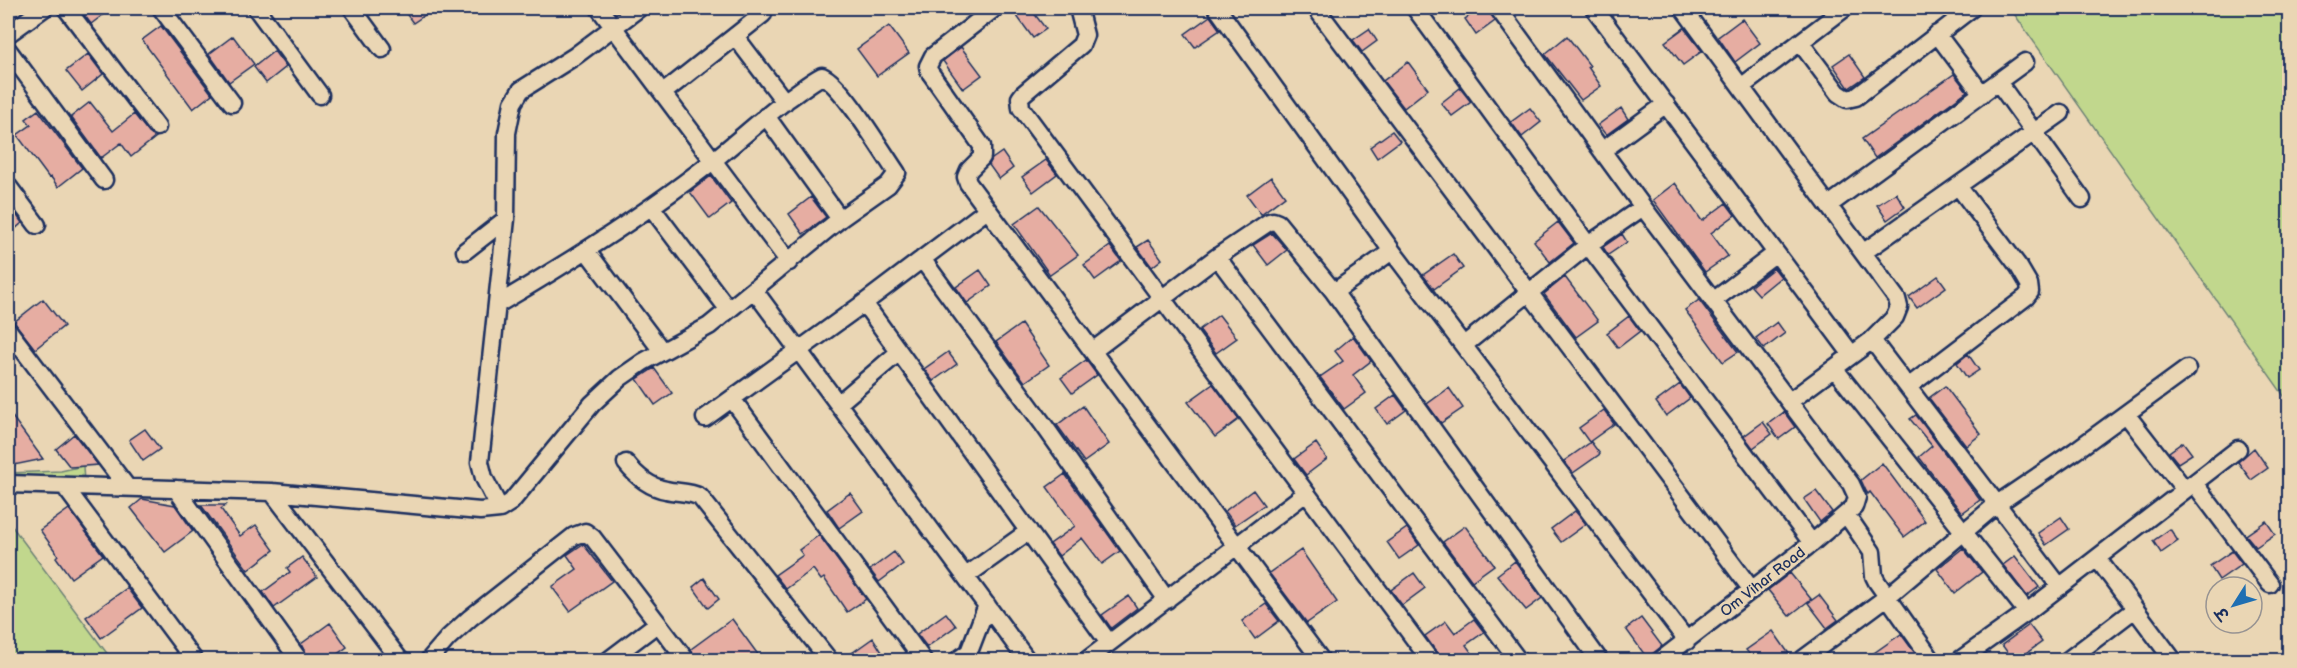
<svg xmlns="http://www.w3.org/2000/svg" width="2297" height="668" font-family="'Balsamiq Sans','Playpen Sans Deva',sans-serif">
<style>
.green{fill:#c1d78d;stroke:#6e8376;stroke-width:1.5}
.building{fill:#e6ada2;stroke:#1b2f5e;stroke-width:1.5}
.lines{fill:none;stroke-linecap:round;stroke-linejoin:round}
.minor-casing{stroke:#1b2f5e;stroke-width:21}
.minor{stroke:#ead6b4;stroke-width:16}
.labels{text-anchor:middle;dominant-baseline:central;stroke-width:5;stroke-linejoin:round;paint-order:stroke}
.street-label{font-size:15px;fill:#1b2f5e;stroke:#ead6b4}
</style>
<rect width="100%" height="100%" fill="#ead6b4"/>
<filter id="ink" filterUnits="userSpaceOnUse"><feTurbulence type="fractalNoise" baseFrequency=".0167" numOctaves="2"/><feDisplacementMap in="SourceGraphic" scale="12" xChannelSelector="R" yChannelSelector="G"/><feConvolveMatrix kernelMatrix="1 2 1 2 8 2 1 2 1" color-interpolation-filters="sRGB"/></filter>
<g filter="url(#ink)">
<path class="green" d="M2010 8H2289V403Z
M83 466 84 483 8 484V473L61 471Z
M8 521 112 660H8Z"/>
<path class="building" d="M79 8H112L91 24Z
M402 8H435L413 23Z
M1011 8H1030L1046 29 1033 38Z
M1480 8H1488L1495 21 1476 35 1465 19Z
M1210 16 1220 30 1195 47 1185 34Z
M1742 19 1760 43 1735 62 1718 37Z
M161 26 212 94 193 109 142 40Z
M889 26 909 53 877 76 857 49Z
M1684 28 1702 51 1683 65 1665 42Z
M1369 29 1377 41 1362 52 1353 40Z
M233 36 254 64 229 82 209 54Z
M1567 36 1590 66 1588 67 1601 86 1581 100 1545 54Z
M961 47 982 75 963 89 943 61Z
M274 51 286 67 266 83 254 67Z
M88 54 103 74 82 91 66 71Z
M1849 54 1865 77 1849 88 1833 65Z
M1408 62 1428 89 1404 108 1383 81Z
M1954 74 1967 91 1875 158 1862 139Z
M1460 88 1471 102 1452 116 1441 103Z
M90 102 113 131 134 114 149 133 156 137 131 157 121 143 101 158 71 117Z
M1530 108 1541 122 1522 137 1511 122Z
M1621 108 1628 119 1606 135 1598 125Z
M38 110 82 168 58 187 51 177 49 178 17 135 31 125 26 119Z
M1392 131 1400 141 1377 158 1370 147Z
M1002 152 1013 168 999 179 989 165 992 159Z
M1046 160 1057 174 1033 192 1022 177Z
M711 176 731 203 710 219 690 192Z
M1271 177 1285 196 1261 214 1247 195Z
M1675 183 1702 221 1726 203 1735 215 1711 233 1728 256 1705 272 1653 200Z
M1896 193 1905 207 1887 220 1877 205Z
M811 197 826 217 803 234 789 214Z
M1039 206 1078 255 1050 275 1014 224Z
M14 211 22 223 8 235V216Z
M1558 222 1574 243 1550 262 1534 241Z
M1272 233 1287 250 1268 265 1253 245Z
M1622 234 1627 242 1608 255 1603 247Z
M1148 240 1162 259 1152 267 1137 247Z
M1110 246 1121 261 1095 280 1084 265Z
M1453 254 1463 268 1434 289 1423 275Z
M1774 268 1781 277 1759 295 1751 286Z
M980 270 991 286 967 303 956 287Z
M1938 276 1946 287 1917 308 1909 297Z
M1565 277 1598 321 1576 337 1544 294Z
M43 299 64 326 35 349 14 322Z
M1699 300 1738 352 1723 362 1685 310Z
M1219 315 1237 338 1216 353 1199 330Z
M1629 316 1640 331 1618 348 1607 333Z
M1777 322 1785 333 1764 349 1756 338Z
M1021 324 1049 365 1025 382 996 342Z
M1353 336 1371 361 1353 375 1366 393 1344 409 1320 377 1343 361 1335 351Z
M948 352 957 364 933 381 924 369Z
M1968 354 1979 370 1967 378 1957 363Z
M1086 360 1097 375 1072 393 1061 378Z
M654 368 672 393 655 405 637 379Z
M1213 384 1239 419 1215 437 1188 402Z
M1680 384 1690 398 1666 416 1656 402Z
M1945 386 1981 434 1966 446 1929 398Z
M1449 388 1463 408 1441 423 1427 404Z
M1395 395 1406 410 1387 424 1376 409Z
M1083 406 1109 444 1084 462 1057 425Z
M1604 410 1614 424 1589 442 1579 428Z
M8 411 43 459 14 465 8 457Z
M1784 412 1795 427 1779 439 1768 424Z
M1916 415 1980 500 1962 513 1919 457 1932 446 1910 419Z
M1763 422 1772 434 1753 448 1744 436Z
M145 429 160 449 143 461 129 440Z
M74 434 98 465 70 467 56 449Z
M1591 442 1600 454 1573 473 1564 461Z
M2183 442 2192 454 2178 463 2169 452Z
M1316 443 1327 459 1306 475 1294 459Z
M2254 448 2268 468 2251 480 2238 462Z
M1882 463 1925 521 1904 537 1870 492 1868 494 1866 491 1861 480Z
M1065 474 1120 551 1102 564 1082 538 1059 556 1050 544 1075 526 1047 487Z
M1253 490 1264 505 1235 525 1225 511Z
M1816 491 1832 512 1820 522 1804 499Z
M850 493 863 511 839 528 827 510Z
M142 499 175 505 193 531 165 552 131 508Z
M201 505H226L221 509 240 536 256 525 274 550 248 570Z
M69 509 103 555 71 578 56 557 58 555 40 530Z
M1575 511 1586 524 1561 542 1551 529Z
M2061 517 2069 529 2046 545 2038 533Z
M2266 521 2275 534 2256 547 2246 535Z
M1465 526 1494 565 1472 581 1443 542Z
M1407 528 1419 545 1399 559 1387 542Z
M2170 529 2178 541 2161 553 2153 541Z
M819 535 866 599 847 612 824 578 821 580 813 569 786 589 775 575 803 555 799 550Z
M583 544 612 581 570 611 552 587 577 569 567 555Z
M1963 548 1982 572 1955 593 1937 569Z
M1301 550 1337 602 1307 623 1269 573Z
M2232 551 2242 564 2219 580 2210 566Z
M894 552 903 564 879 582 870 570Z
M2015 556 2039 587 2027 596 2003 565Z
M302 557 317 577 274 608 263 592 290 572 287 568Z
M1515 561 1542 598 1526 610 1497 575Z
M1414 573 1425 588 1402 605 1391 590Z
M1790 573 1811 599 1789 616 1768 590Z
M704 578 719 599 708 608 693 587Z
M127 588 142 608 101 638 86 617Z
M1819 595 1838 620 1827 628 1808 603Z
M1129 596 1137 608 1111 628 1102 615Z
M1266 604 1279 621 1255 639 1242 621Z
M946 613 956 626 927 647 917 634Z
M1641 618 1662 646 1647 658 1626 629Z
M732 619 762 660H696L691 649Z
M1474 619 1484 632 1466 645 1477 660H1440L1438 654 1425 636 1446 621 1455 633Z
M330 623 347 647 329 660H309L301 644Z
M2029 625 2042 642 2017 660H2013L2002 645Z
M1773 631 1792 658V660H1754L1746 650Z
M1901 634 1920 660H1864Z
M873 638 887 660H842Z"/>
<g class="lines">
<g class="minor-casing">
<path id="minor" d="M66 8 157 127
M161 8 232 103
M256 8 320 95
M352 8 382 49
M599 8 789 262
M995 8 933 56 928 66 929 71 982 146V157L969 170 966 177 968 183 1321 660
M1078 8 1085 35 1081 45 1023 94 1020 98 1021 108 1430 660
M1217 8 1392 251 1687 641
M1316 8 1752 590
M1415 8 1588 245 1812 543
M1498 8 1643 207 1851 484 1857 497 1854 507 1812 543 1661 660
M1594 8 1852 355
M1683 8 1897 299 1899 307 1895 317 1872 340 1790 401
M8 34 44 8
M1937 34 1982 94
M735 36 785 102
M1800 42 1838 93 1847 99 1856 97 1972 8
M8 50 104 180
M1998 82 2082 199
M1741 87 1845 8
M663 93 763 14
M766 116 840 219
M1602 151 1666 104
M8 186 37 225
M1829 205 2025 62
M652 208 728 309
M586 250 662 351
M465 251 506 219
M1864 252 2061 113
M1217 257 1518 660
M922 259 1043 424 1167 600
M754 290 1027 660
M1334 292 1392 251
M1713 301 1776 253
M864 303 1109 643
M8 330 127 487
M1872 340 2060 587
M1464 345 1588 245 1643 207
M1094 350 1217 257 1269 222 1273 221 1278 223 1334 292 1599 660
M1834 368 2027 612
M1908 387 2026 297 2030 292 2029 284 2019 267 1958 186
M732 399 923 660
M838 404 899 352
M2126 414 2185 490
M705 418 864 303 987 210
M626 463C637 477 649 487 666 490 678 493 689 491 700 497L829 660
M2194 483 2270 584
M8 484 272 492 480 511 500 509 511 502 592 404 620 378 643 362 709 326 840 219 888 185 897 173C883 153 842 84 822 76 810 82 800 91 788 99 758 122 730 148 700 171 636 220 568 263 498 304
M65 487 194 660
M176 489 299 660
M272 492 400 660
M500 509 484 478 480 462 506 219 507 133 513 103 521 90 575 56 639 8
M1846 514 1872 552 1874 576 1877 582 1932 660
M2097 558 2173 660
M966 576 1029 531
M429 660 448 638 470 618 574 536 585 532 593 538 686 660
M609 660 658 623
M958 660 969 652 987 605
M1087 660 1306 493
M1802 660 1887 597 1997 504 2075 451 2187 369
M1960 660 2027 612 2238 449
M2068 660 2135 609"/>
</g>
<use href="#minor" class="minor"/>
</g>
</g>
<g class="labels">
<g class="street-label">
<text transform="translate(1763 582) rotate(-38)">Om Vihar Road</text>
</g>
</g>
<rect width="2297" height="668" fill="none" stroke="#ead6b4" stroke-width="30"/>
<rect x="15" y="15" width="2267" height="638" fill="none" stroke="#1b2f5e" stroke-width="2" filter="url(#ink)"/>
<g transform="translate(2234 605) rotate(233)"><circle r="28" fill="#ead6b4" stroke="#979392" stroke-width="1.5"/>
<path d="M0-4.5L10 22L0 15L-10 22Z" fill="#1f6fb2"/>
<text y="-9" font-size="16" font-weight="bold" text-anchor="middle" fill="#1b2f5e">उ</text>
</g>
</svg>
